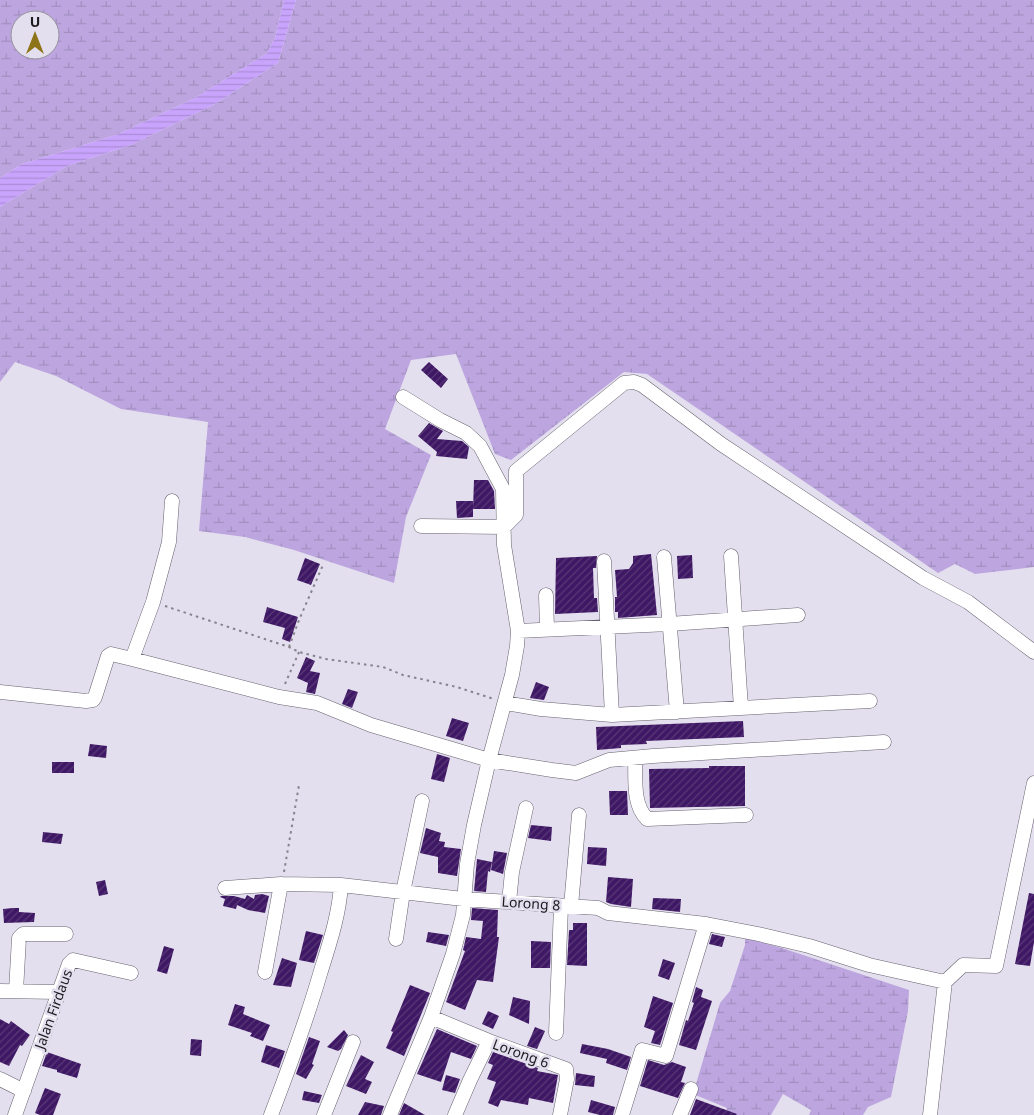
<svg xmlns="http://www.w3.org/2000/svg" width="1034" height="1115" font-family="'Noto Sans',sans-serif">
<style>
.wetland{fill:url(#wetland-marsh);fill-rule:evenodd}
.water{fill:url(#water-rules)}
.building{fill:url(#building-hatch)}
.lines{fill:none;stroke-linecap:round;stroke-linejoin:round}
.minor-casing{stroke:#67626f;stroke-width:15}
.path{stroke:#87838d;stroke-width:2;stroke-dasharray:2.5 4;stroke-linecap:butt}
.minor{stroke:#fff;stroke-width:14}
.labels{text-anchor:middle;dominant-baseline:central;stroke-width:5;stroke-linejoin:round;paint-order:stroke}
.street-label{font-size:14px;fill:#1d1b20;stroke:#e4dfee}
</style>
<defs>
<pattern id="wetland-marsh" width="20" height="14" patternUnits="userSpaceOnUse" patternTransform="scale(1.25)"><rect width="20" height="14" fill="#bda6df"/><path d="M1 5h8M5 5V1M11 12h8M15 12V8" fill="none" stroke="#a28ebf"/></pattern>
<pattern id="water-rules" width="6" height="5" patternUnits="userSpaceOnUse" patternTransform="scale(1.25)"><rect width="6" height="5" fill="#c8a4fc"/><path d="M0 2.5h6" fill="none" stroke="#ab8dd8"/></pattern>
<pattern id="building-hatch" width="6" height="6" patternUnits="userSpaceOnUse" patternTransform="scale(1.25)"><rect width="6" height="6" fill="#3f1865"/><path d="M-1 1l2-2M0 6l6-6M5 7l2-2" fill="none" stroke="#583976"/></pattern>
</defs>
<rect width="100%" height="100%" fill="#e4dfee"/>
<path class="wetland" d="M0 0H284L275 38 267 53 195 98 116 135 22 164 0 178ZM20 20H50V50H20Z
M296 0H1034V567L975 574 955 564 938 573 647 374 624 372 511 460 495 454 456 354 411 360 385 429 431 455 406 517 394 583 294 550 245 537 199 531 208 422 121 409 56 376 15 362 0 382V207L67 166 131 145 215 104 278 63Z
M745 938 782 948 909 990 908 1011 891 1097 868 1107 863 1115H809L811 1110 783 1094 771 1115H725L727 1108 693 1094 720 1003 730 991 745 945Z"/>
<path class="water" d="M284 0H296L278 63 215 104 131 145 67 166 0 207V178L22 164 116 135 195 98 267 53 275 38Z"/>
<path class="building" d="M429 362 448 379 441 388 421 370Z
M429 423 443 431 437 439 462 441 469 447 467 459 436 456 437 452 418 436Z
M474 480H488L494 491 495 509H473Z
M456 501H473V517L457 518Z
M651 554 657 615 618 618V612H615V597H617L615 570 629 569 633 563V556Z
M692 555 693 578 678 579 677 556Z
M597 556 596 568H593L594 598H597L598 612 555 614 556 558Z
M305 558 320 564 311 585 297 580Z
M267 607 298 617 290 642 282 639 285 628 263 622Z
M306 657 315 661 310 671 320 673 315 694 306 692 308 683 297 678Z
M536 682 549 687 544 700 530 698Z
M348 689 358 692 352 708 342 704Z
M452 718 469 723 463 741 446 736Z
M743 721 744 737 646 741 647 744 621 745V748L597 750 596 727Z
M90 744 107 746 106 758 88 756Z
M437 754 450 758 444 782 431 779Z
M52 762H74V773H52Z
M709 766H745V806L650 808 649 769 709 768Z
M609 791H627L628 815H610Z
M531 825 552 827 551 841 528 838Z
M426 828 441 833 439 841 445 842 444 847 461 849 457 876 438 873V857L420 853Z
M43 832 63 834 61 844 42 842Z
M588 847 607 848 606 866 587 864Z
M494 851 507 853 503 874 491 870Z
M477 859 492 862 490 872 488 871 486 892 474 891Z
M608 877 633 879 631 907 611 904 606 902Z
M105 880 108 894 99 896 96 882Z
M1029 893 1034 894V942L1030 966 1015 964Z
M262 894 269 896 265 913 248 910 237 905 236 909 223 906 225 899 220 897 221 896H234L245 899 247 895 254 899 255 895Z
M653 898 681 899 680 912 652 909Z
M13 908H19V912L35 913 34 922 4 923 3 909Z
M472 908 498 910 497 937H499L493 982 477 980 465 1010 446 1002 465 951 463 950 466 937 481 939 483 921 471 920Z
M573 923H587V966L567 965 569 930H573Z
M306 931 323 935 314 963 299 960Z
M428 932 449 935 446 946 426 942Z
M712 934 725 937 722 947 709 944Z
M531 941 551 942 550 968H531Z
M164 946 174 949 167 974 157 971Z
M282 958 297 963 291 987 273 985Z
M663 959 675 963 669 980 658 976Z
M410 985 430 993 404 1056 386 1048 393 1032 391 1031Z
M696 987 703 990 701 997 712 1001 696 1050 679 1045 686 1020 688 1021 694 1003 692 1002Z
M653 996 673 1003 660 1045 651 1043 655 1031 644 1027Z
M513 997 530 1001 529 1024 509 1015Z
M235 1004 245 1007 243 1014 270 1025 263 1041 250 1036 252 1033 228 1025Z
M488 1011 499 1016 493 1029 482 1024Z
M0 1019 9 1024 11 1021 30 1035 22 1046 20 1045 9 1066 0 1062Z
M535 1027 545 1031 537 1049 527 1046Z
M437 1029 477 1046 471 1059 451 1052 441 1082 417 1074Z
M344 1030 348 1035 341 1049 338 1051 327 1047Z
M309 1037 320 1041 312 1064 314 1065 306 1079 296 1074Z
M191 1039 202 1040 201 1056 190 1055Z
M582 1044 608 1049 631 1057 627 1070 606 1063 607 1059 580 1053Z
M266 1045 285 1051 279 1068 261 1062Z
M47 1052 81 1064 77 1078 57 1072V1070L42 1066Z
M493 1052 538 1068 537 1071 558 1075 553 1103 529 1098 528 1105 501 1100 498 1107 488 1103 496 1082 487 1079 493 1065 488 1063Z
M361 1055 374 1062 365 1079 372 1082 366 1094 346 1086Z
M648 1060 664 1065 672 1062 686 1067 681 1082 685 1083 678 1098 640 1086Z
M576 1073 595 1076 594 1087 575 1085Z
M446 1075 460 1079 455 1093 442 1090Z
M45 1088 61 1094 53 1115H40L35 1113Z
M304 1091 322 1095 319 1103 302 1100Z
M696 1099 737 1114 736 1115H690Z
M591 1100 615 1107 613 1115H600L588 1112Z
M365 1102 384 1106 381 1115H358Z
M404 1103 425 1115H399Z"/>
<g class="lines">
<g class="minor-casing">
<path id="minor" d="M172 501 169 542 153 602 132 659 279 697 317 703 371 725 489 760 552 770 576 773 609 760 653 756 884 742
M421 526 504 527 516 515V471L624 383 634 382 642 385 721 444 923 578 968 602 1034 652
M731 556 741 708
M664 557 677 712
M604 561 612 715
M546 595 547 629
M518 631 669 624 798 615
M0 692 86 701 93 700 95 697 108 656 111 654 132 659
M505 703 541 709 612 715 870 701
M635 758C636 778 632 804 647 819L746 815
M225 888 281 884 341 885 463 899 598 908 608 913 706 924 758 934 809 946 869 965 945 982
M509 902 512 872 526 808
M571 906 579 815
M396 939 403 892 422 801
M265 972 281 884
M0 991 58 992
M16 991 19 938 23 934H66
M431 1017 489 1041 566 1069 567 1079 560 1115
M556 1033 561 907
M0 1079 24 1091
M15 1115 69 964 73 960 131 973
M271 1115C289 1068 306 1022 320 974 329 945 339 916 341 885
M324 1115 353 1042
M390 1115 431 1017 453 954 463 915 467 864 474 825 489 760 512 675 517 646 518 631 504 545 503 489 480 446 466 433 440 420 403 397
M455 1115 470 1080 489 1041
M622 1115 642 1050 666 1056 706 924
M680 1115 691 1089
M930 1115 945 982 963 965 996 966 1034 783"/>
</g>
<path class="path" d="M165 606 289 647 299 652 326 659 383 667 403 675 457 687 494 699
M289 647 299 620 323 565
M285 684 299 652
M284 872 299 785"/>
<use href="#minor" class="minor"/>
</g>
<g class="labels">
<g class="street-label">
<text transform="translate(531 903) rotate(4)">Lorong 8</text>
<text transform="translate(53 1009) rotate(-70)">Jalan Firdaus</text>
<text transform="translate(521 1053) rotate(20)">Lorong 6</text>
</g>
</g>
<g transform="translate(35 35)"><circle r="24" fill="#e4dfee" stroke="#94919c"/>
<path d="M0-4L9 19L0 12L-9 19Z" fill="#8d7418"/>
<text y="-8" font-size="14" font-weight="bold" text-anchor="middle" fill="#1d1b20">U</text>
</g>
</svg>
